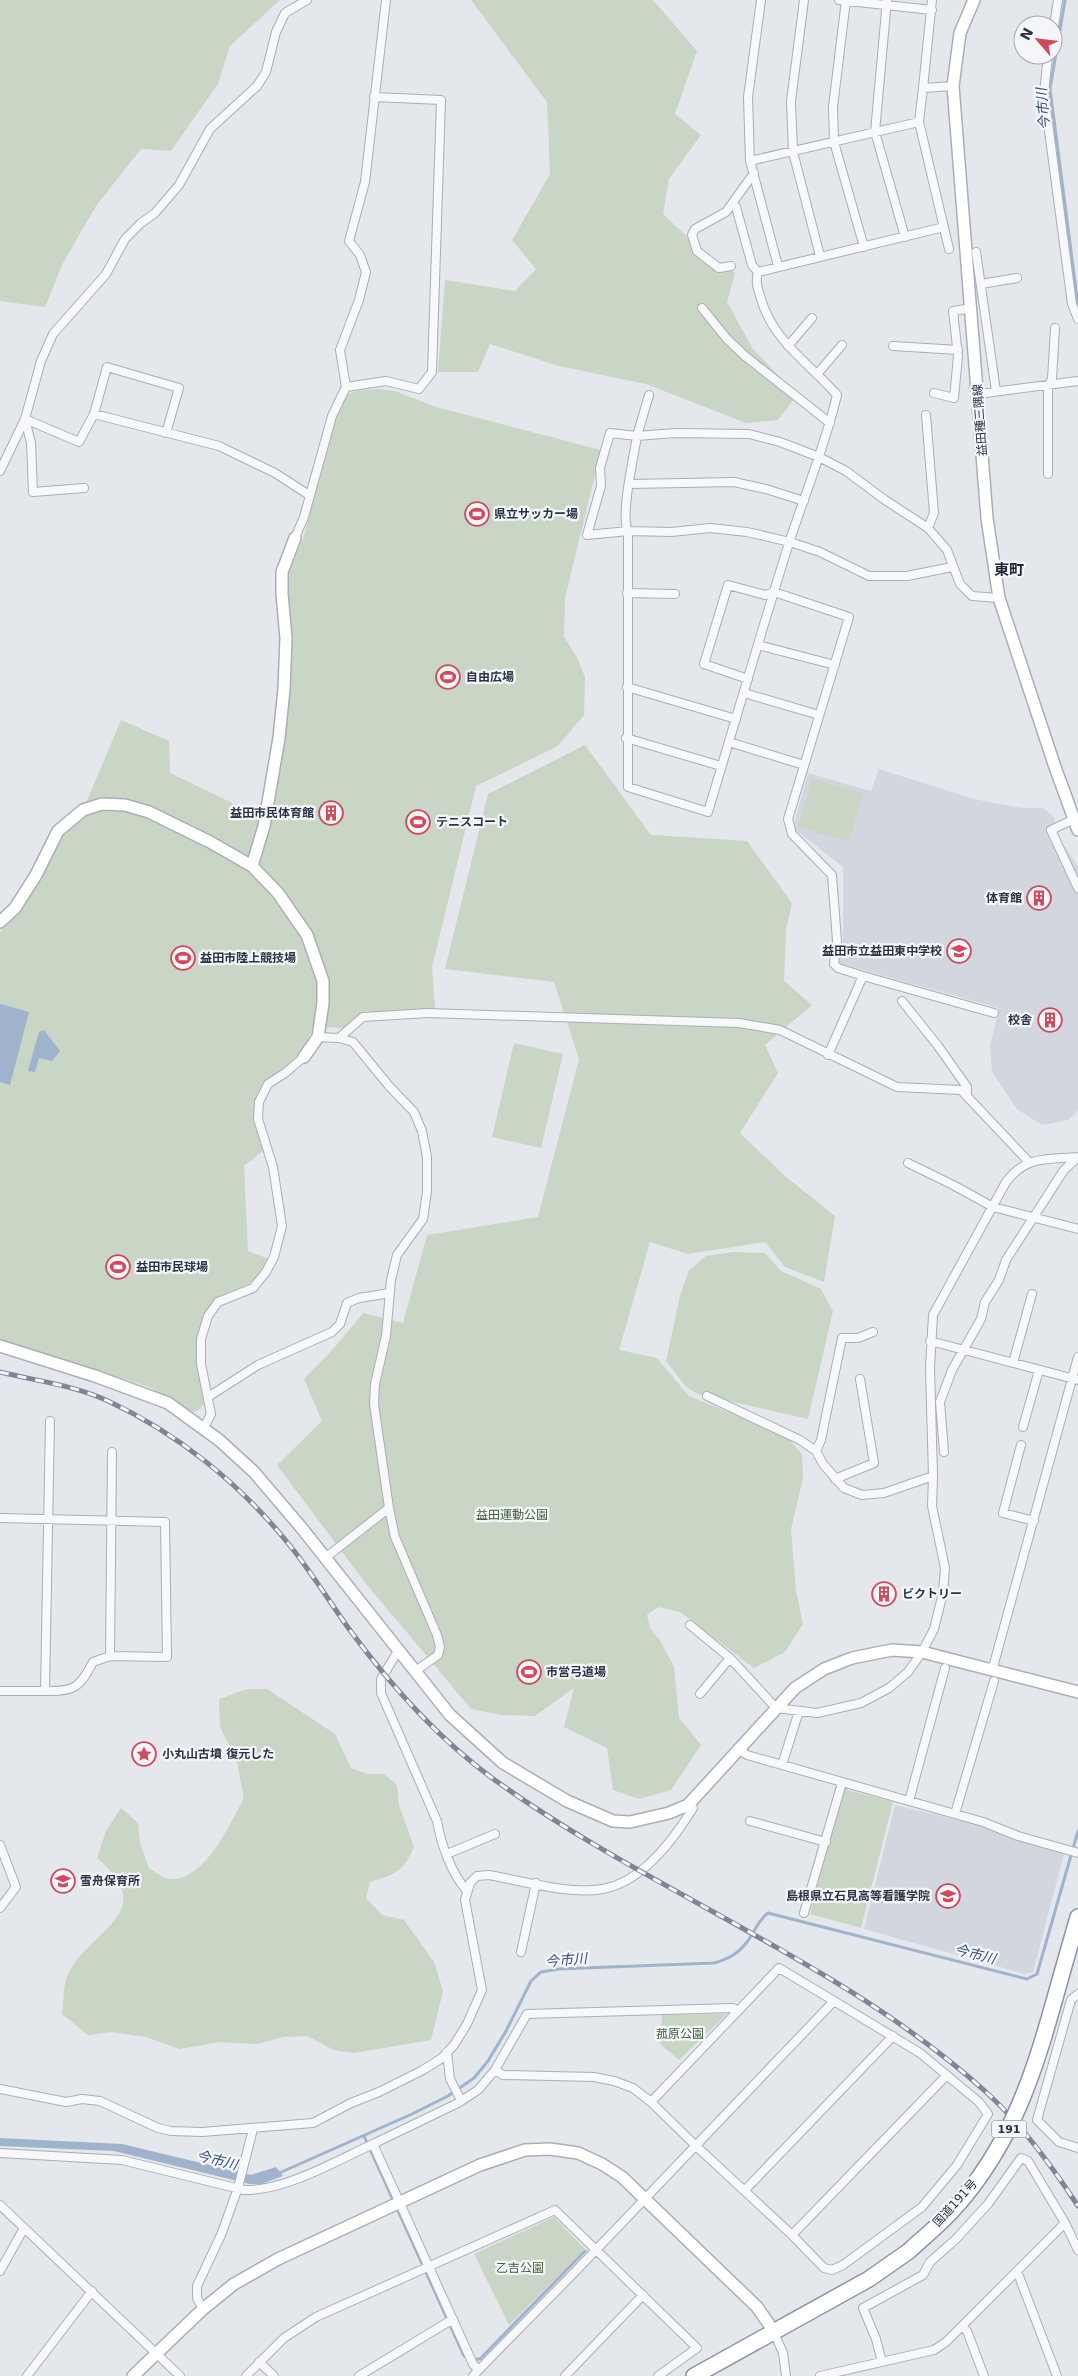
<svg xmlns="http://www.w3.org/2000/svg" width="1078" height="2376" font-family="'DejaVu Sans','Noto Sans JP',sans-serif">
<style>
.built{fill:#d2d6de}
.green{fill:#c9d6c5}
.water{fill:#9fb4cc}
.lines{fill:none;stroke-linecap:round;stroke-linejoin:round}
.stream{stroke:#9fb4cc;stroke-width:3}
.street-casing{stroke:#a9aeb7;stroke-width:10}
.secondary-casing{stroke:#a9aeb7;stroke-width:14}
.highway-casing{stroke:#8b94a3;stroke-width:18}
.street{stroke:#f7f8fa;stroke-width:8}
.secondary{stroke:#fff;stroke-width:11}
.highway{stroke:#fff;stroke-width:15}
.rail-casing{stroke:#7d8696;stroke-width:5}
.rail{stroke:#f4f6f9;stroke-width:3;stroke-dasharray:9;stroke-linecap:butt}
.highway-bridge-casing{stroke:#8b94a3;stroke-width:18;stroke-linecap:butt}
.highway-bridge{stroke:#fff;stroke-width:15}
.labels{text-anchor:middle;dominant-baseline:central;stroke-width:4.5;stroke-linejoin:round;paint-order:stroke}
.shield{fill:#f4f6f9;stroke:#676e7b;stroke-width:1}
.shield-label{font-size:11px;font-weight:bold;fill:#2b3445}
.street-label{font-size:12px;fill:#2b3445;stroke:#f4f6f9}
.poi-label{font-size:12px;font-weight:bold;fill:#2b3445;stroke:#f4f6f9;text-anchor:start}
.park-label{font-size:12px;fill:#3f6138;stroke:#f4f6f9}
.water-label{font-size:14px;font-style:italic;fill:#34527a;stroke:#f4f6f9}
.quarter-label{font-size:15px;font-weight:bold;fill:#1d2536;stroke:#f4f6f9}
</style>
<rect width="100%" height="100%" fill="#e4e7ec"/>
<path class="built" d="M879 769 974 799 1021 808H1043L1053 816 1061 841 1078 867V1110L1068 1120 1042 1125 1017 1109 992 1072 990 1046 999 1008 838 963 843 940V867L793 828 808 773 871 791Z
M895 1805 982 1826 1016 1840 1064 1854 1033 1972 1025 1974 864 1929Z"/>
<path class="green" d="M0 0H280L230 46 218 84 171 151 141 149 96 206 63 263 45 307 0 301Z
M471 0H653L697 51 675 114 701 135 669 179 663 214 710 258 735 273 727 302 753 349 797 395 778 420 746 423 646 384 559 366 490 344 478 372H438L445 280 515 291 536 269 512 240 550 174 547 102Z
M377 389 395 391 436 407 601 450 565 598 564 637 577 657 585 677 584 715 558 746 476 786 432 967 435 1009 363 1012 345 1028 314 1027 301 1052 287 1066 267 1079 255 1101 254 1120 263 1151 244 1166 248 1251 269 1259C252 1290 246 1282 219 1297 215 1300 212 1305 209 1309 189 1336 198 1372 204 1403L199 1410 192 1412 149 1387 0 1339V932L18 908 58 831 83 810 121 720 169 741 170 773 251 812 269 815 290 684 288 575 303 539 335 417 346 395 356 391Z
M585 745 651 835 747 841 792 903 786 930 784 981 812 1005 765 1045 778 1073 740 1133 785 1176 835 1216 824 1282 785 1267 765 1242 688 1254 650 1242 619 1350 657 1358 689 1396 785 1435 802 1454 803 1478 791 1529 796 1591 803 1624 785 1652 754 1668 680 1612 658 1607 647 1615 650 1628 661 1642 674 1667 679 1718 701 1745 671 1790 639 1799 613 1790 607 1748 564 1727 574 1688 535 1716 502 1715 471 1709 363 1580 277 1465 322 1421 304 1379 335 1347 363 1313 403 1323 427 1235 538 1217 579 1059 554 982 445 969 488 794Z
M812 778 863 793 849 841 798 827Z
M514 1043 563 1054 541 1148 492 1137Z
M733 1252 765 1253 781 1271 821 1289 833 1311 808 1419 698 1394 686 1387 666 1361 680 1296 689 1270 706 1256Z
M247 1689H267L335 1734 351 1768 367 1774H384L397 1785 399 1805 414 1847C403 1872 396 1874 370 1882L366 1898 382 1915 404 1920 434 1962 443 1991 431 2040 354 2053 334 2050 307 2036 283 2037 258 2044 221 2042 179 2049 146 2037 111 2032 88 2035 62 2014C64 2004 63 1989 66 1979 85 1929 164 1915 97 1858L106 1831 121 1808 138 1823 140 1843 149 1868C155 1872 163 1878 169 1879 205 1882 229 1825 244 1798L237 1762 220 1727 219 1699Z
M843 1789 893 1802 861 1928 810 1914Z
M727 2014 679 2060 660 2044 662 2015Z
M554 2217 585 2249 509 2325 474 2254Z"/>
<path class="water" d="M0 1004 29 1012 10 1085 0 1082Z
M44 1030 60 1051 52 1061 39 1058 35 1072 28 1071 39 1032Z
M0 2138 122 2144 251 2175 276 2167 283 2176 261 2184H250L114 2151 0 2146Z"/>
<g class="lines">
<path class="stream" d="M1065 0 1050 89 1078 305
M364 2136 464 2356
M277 2174 412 2114 448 2096 474 2078 488 2061 506 2031 531 1981 541 1972 558 1969 714 1963C728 1959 738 1954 747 1942 755 1932 757 1921 768 1913L1027 1979 1037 1974 1078 1831
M475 2359H480L585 2251"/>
<g class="street-casing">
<path id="street" d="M761 0 748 97 750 161 778 266
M804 0 791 101 793 152 820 256
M839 0 932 10
M846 0 833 107 834 142 864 247
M887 0 875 132 905 237
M1053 32 1058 0
M1048 55 1044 93 1072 304 1078 319
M923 88 932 0
M750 161 919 122
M736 207 752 265 758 272
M944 227 758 272C755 282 758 289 761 299 773 341 810 364 837 395 825 446 805 494 789 543 761 632 735 722 708 812L628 787V531C620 516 634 456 637 436L675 433 749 434 780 442 819 457 846 471 885 500 928 528 947 550 960 584 972 596 999 598
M949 249 919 122 923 88 953 86
M976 252 996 391
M731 266 719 268 697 251 692 235 695 229 726 212 754 173
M981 284 1017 278
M702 308 727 339 745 356 830 423
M788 346 812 318
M893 346 958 350
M818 373 842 345
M346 387 386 381 419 389 432 372 441 100 374 97
M934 393 954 398 958 356 953 311 972 308
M978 394 1078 381
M649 395 637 436 610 433 600 468 601 486 587 535 628 531 671 532 710 528 747 532 790 542 820 552 869 576H907L952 567
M94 414 107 367 179 388 166 433
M926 415 934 513 928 528
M25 419 79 442 94 414 219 446 275 473 309 495
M25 419 31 443 33 492 84 488
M0 471 25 419 41 361 53 334 106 274 125 239 141 223 155 213 179 185 210 129 257 86 266 72 276 32 285 13 307 0
M1048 474V386L1052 379 1055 328
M630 484 734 482 766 489 804 501
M295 538 304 517 332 416 346 387 340 350 359 300 366 272 360 255 349 241 365 182 386 0
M627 593 675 594
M758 645 835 665
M748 679 704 664 728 585 765 595 774 592 849 617 788 819 792 834 832 875 837 941 834 964 838 968 863 976 828 1055
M627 687 736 719
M744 693 819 715
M626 738 721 766
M729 742 804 765
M1074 819 1051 830 1078 888
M863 976 994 1013
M902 1001 938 1046 967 1087V1094
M318 1037 339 1038 353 1042 389 1086 414 1112 422 1131 427 1157V1192L423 1219 397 1255 391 1280 386 1336 375 1384 374 1404 389 1508 325 1558
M339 1038 363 1017 428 1013 739 1023 780 1030 897 1087 961 1090 1029 1162
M908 1163 953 1185 993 1207 1078 1229
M930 1341 1078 1380
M1013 1363 1032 1294
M707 1396 800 1440 816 1451 823 1464 844 1488 862 1495 884 1493 933 1476
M208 1397 258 1365 332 1332 340 1324 347 1303 359 1298 390 1293
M1023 1427 1039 1370
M204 1428 211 1414 201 1364V1339L208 1316 218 1302 253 1288 266 1272 274 1257 282 1226 273 1167 258 1119 259 1102 268 1084 285 1073 304 1057
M1021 1445 1003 1513 1034 1521
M816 1451 821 1440 842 1338H858L873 1332
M944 1452 940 1402 952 1370 981 1319 985 1302 999 1280 1006 1260 1064 1170 1078 1157
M835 1479 874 1463 860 1379
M389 1508 395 1537 437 1635 440 1647 438 1655 414 1672
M0 1518 165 1522 167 1657 110 1656 93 1662C80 1687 75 1692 45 1691
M690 1625 730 1658 776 1708 817 1713 861 1703 889 1688 908 1672 922 1652 934 1629 943 1593 945 1568 932 1506 933 1476 930 1368 933 1315 1006 1182C1027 1155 1046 1160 1078 1157
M398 1651 381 1679V1693L437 1821C441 1844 451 1873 467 1891
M110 1656 112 1452
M992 1671 1078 1357
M0 1691H45L50 1421
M700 1694 730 1658
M738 1749 747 1755 983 1822 1018 1836 1078 1853
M782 1765 799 1711
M909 1801 945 1668
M955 1814 994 1681
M750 1821 826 1842
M0 1845 16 1887 0 1908
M447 1854 495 1834
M804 1913 842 1783
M521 1952 536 1883
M1078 1994 1071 2000 1037 2120 1059 2142 1078 2148
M447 2052 450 2079 461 2100
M0 2089 66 2102 82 2099 100 2101 158 2128 171 2131 202 2132 313 2123 351 2103 379 2092 423 2070 442 2058 454 2045 467 2024 482 1990 465 1900 470 1883 477 1876 489 1875C523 1881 569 1895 603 1889 642 1882 674 1839 693 1808L688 1805
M651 2102 779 1968 834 2001
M0 2153 122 2160 244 2190C285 2191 336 2161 373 2144
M745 2190 893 2036
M0 2205 180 2376
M792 2235 947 2075
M0 2271 24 2228
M1017 2271 1057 2376
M203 2309 197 2298V2286L221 2235 238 2188 253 2129
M962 2326 967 2331 984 2376
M773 2330 783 2353 786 2376
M259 2362 274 2376
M882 2362 876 2339 863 2308 923 2275 930 2262 956 2239 988 2204 1021 2158 1028 2161 1065 2223 1078 2250
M478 2370 473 2364 373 2144 458 2103 478 2090 495 2070 527 2014 733 2008 738 2011
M27 2376 92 2291
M246 2376 284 2338 316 2317 555 2210 697 2348 658 2376
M359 2376 453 2319
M473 2376C513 2334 555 2293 595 2251 675 2168 754 2084 834 2001L920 2053 979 2102 988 2114 957 2165 922 2207 843 2265 832 2270 824 2268 792 2235 695 2145 651 2102 633 2088 614 2081 594 2077 503 2075 495 2070
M565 2376 643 2295
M820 2376 934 2350 946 2342 1065 2223"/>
</g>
<g class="secondary-casing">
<path id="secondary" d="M974 0 960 33 953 86 987 518 999 598 1055 767 1078 830
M252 866 264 826 279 738 284 689 286 638 282 594V572L295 538
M0 922 15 908 36 875 58 831 83 810 102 804 125 805 149 812 210 842 252 866 278 893 307 935 323 981V1003L318 1037 304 1057
M0 1346 95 1376 168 1403 219 1440 254 1472 300 1526 450 1715 503 1763 567 1801 613 1821 630 1822 669 1813 688 1805 795 1688 824 1669 852 1658 892 1650 922 1652 1078 1692
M133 2376 203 2309 234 2284 278 2259 480 2165 525 2150 550 2149 578 2153 602 2164 622 2177 757 2307 773 2330"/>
</g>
<g class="highway-casing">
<path id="highway" d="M1060 1980 1078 1917
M694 2376 869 2279 909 2251"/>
</g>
<use href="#street" class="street"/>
<use href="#secondary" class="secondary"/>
<use href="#highway" class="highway"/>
<g class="rail-casing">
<path id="rail" d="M0 1372C36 1381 74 1385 108 1401 177 1433 239 1483 287 1542 311 1571 330 1603 352 1633 392 1687 438 1738 492 1778 649 1892 841 1961 986 2092 1022 2125 1051 2165 1078 2206"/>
</g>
<use href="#rail" class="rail"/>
<g class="highway-bridge-casing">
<path id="highway-bridge" d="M909 2251C923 2238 938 2226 951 2212 1014 2144 1036 2067 1060 1980"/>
</g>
<use href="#highway-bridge" class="highway-bridge"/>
</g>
<defs>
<g id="stadium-ring" transform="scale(1.25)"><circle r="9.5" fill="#f4f6f9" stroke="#d1495b" stroke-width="1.5"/><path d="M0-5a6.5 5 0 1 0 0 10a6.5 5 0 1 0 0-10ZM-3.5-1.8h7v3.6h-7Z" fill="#d1495b"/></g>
<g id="building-ring" transform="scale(1.25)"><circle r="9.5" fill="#f4f6f9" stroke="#d1495b" stroke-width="1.5"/><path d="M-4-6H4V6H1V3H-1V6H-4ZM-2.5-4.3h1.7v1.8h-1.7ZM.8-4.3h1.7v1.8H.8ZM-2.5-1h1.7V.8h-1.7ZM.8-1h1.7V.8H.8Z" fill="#d1495b"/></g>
<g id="school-ring" transform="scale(1.25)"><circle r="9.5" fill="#f4f6f9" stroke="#d1495b" stroke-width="1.5"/><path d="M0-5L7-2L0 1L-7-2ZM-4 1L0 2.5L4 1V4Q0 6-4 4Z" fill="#d1495b"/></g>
<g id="sight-ring" transform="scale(1.25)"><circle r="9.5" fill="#f4f6f9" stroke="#d1495b" stroke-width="1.5"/><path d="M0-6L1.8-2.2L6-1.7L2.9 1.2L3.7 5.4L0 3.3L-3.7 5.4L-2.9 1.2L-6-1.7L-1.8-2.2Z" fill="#d1495b"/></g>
</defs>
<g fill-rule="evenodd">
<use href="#stadium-ring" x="477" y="514"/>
<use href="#stadium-ring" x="448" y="677"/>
<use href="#building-ring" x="331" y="813"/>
<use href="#stadium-ring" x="418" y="822"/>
<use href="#building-ring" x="1039" y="898"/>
<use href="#school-ring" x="959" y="951"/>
<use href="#stadium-ring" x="183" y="958"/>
<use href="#building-ring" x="1050" y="1020"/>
<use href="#stadium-ring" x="118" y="1267"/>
<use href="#building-ring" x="884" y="1594"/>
<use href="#stadium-ring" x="529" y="1672"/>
<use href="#sight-ring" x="144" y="1754"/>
<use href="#school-ring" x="63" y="1881"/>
<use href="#school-ring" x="948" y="1896"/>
</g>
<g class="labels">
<rect class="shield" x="991.5" y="2120.5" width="35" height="17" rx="4"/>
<g class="shield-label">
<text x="1009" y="2129">191</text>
</g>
<g class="street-label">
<text transform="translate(980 420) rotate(-94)">益田種三隅線</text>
<text transform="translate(955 2203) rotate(-48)">国道191号</text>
</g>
<g class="poi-label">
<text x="494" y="514">県立サッカー場</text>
<text x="466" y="677">自由広場</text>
<text x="314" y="813" text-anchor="end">益田市民体育館</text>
<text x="436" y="822">テニスコート</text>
<text x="1022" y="898" text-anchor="end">体育館</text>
<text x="942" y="951" text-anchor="end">益田市立益田東中学校</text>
<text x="200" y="958">益田市陸上競技場</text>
<text x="1032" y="1020" text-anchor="end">校舎</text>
<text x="136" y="1267">益田市民球場</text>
<text x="902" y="1594">ビクトリー</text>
<text x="546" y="1672">市営弓道場</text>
<text x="162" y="1754">小丸山古墳 復元した</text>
<text x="80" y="1881">雪舟保育所</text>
<text x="930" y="1896" text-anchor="end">島根県立石見高等看護学院</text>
</g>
<g class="park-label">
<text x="512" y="1515">益田運動公園</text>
<text x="680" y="2034">菰原公園</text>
<text x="520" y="2268">乙吉公園</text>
</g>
<g class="water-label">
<text transform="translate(1043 109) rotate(-95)">今市川</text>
<text transform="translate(975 1954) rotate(14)">今市川</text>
<text transform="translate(566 1960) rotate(-5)">今市川</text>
<text transform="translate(217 2160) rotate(14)">今市川</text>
</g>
<g class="quarter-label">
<text x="1009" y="570">東町</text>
</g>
</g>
<g transform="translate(1038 40) rotate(298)"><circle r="24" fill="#f4f6f9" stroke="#a4a8b1"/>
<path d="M0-4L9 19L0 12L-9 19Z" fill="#d1495b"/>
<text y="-8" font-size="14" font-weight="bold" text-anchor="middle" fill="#2b3445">N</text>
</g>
</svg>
